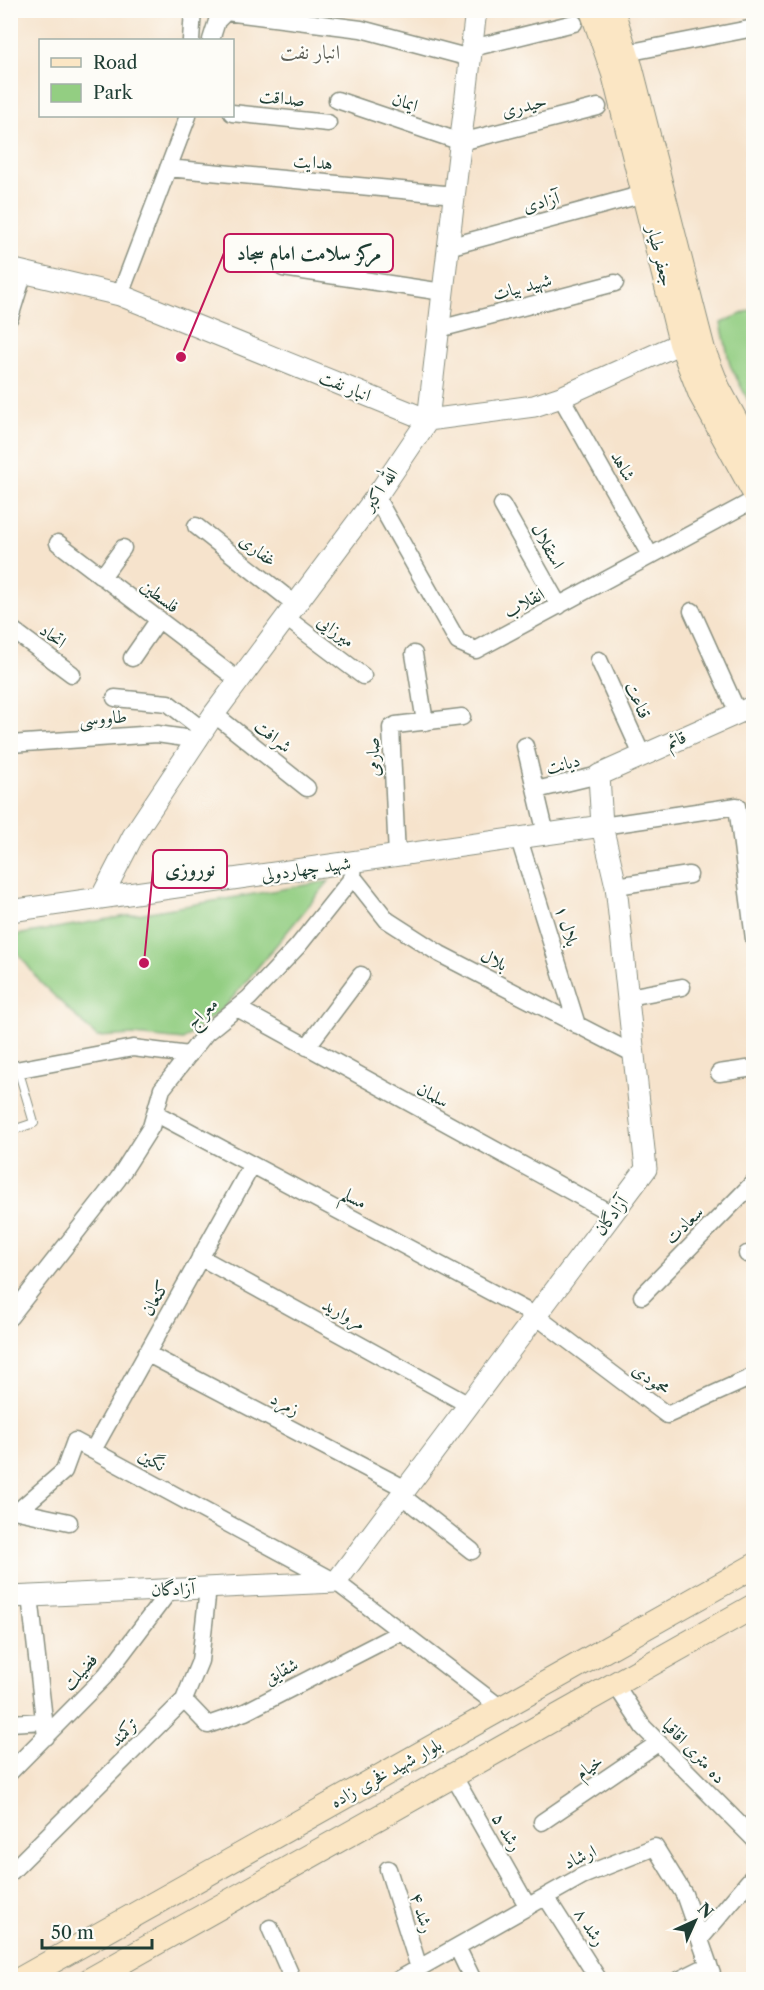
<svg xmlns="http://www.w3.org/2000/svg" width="764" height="1990" font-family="'Libre Caslon Text',Amiri,serif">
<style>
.green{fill:#93ce82;stroke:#59865b;stroke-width:1.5}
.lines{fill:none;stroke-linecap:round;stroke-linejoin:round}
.service-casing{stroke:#8a9080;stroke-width:10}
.minor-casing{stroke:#8a9080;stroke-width:19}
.tertiary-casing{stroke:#8a9080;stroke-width:23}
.secondary-casing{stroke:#8a9080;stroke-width:26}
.service{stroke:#fff;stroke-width:8}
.minor{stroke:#fff;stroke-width:16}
.tertiary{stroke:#fff;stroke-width:21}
.secondary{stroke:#fbe6c4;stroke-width:24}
.labels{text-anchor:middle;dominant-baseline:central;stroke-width:4.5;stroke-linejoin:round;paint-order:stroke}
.street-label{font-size:18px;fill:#1f3d34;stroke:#fdfcf7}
.neighbourhood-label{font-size:20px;fill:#61625a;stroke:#fdfcf7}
.leader{fill:none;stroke:#c2185b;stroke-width:2}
.callout-dot{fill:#c2185b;stroke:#fdfcf7;stroke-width:2}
.callout{fill:#fdfcf7;stroke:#c2185b;stroke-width:2}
.callout-label{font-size:20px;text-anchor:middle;font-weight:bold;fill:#1f3d34}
</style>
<rect width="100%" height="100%" fill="#fdfcf7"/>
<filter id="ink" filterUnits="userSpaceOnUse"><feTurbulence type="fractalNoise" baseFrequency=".0167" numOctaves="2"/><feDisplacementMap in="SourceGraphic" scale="12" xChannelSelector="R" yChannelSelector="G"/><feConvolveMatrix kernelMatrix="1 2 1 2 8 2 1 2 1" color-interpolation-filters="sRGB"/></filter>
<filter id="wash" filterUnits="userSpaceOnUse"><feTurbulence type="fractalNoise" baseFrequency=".008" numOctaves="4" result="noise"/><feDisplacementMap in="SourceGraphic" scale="24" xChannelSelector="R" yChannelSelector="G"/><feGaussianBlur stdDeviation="1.35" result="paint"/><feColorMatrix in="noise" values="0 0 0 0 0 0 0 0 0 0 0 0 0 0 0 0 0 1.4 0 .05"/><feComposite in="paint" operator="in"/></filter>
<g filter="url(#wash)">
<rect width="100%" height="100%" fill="#f6e3cc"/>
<path class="green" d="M753 309V410L730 365 721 323Z
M329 881 225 1007 183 1040 134 1035 97 1037 41 983 11 944V936Z"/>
</g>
<g filter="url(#ink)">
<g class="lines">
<g class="service-casing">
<path id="service" d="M10 1131 34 1123 18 1069"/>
</g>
<g class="minor-casing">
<path id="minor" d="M191 40 193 10
M211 40 217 21 226 12 361 29 470 58
M472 48 574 23
M626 53 754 28
M337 100 461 142 598 107
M232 113 328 123
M168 168 455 195
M448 247 644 194
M283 268 443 292
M120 295 188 116
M10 317 24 272
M439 329 615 283
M561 397 650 555
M376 497 458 642 476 650 754 500
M502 505 559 606
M196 526 295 604
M58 543 238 680
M102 577 123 548
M692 611 738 713
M285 617 363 676
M10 628 72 674
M414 654 425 722
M132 658 159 619
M599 660 642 755
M115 698 168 703 204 731
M214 714 307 788
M10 744 157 734 199 740
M525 746 546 834
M536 790 599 775
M602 826 737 806 754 939
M519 839 577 1025
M397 856 391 728 396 725 462 717
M353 877 387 920 440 954 634 1054
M616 886 689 875
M628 997 682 987
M237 1008 612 1214
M307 1047 361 975
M10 1071 133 1048 189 1055
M719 1073 754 1068
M155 1113 536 1316 667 1415 754 1376
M747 1254H754
M200 1257 469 1405
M642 1296 754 1182
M10 1317 118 1179 151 1127 162 1089 206 1033 249 998 298 946 353 877 354 862
M146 1353 406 1489
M93 1450 252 1165
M402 1496 472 1551
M69 1522 18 1511 64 1471 75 1441 336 1582 501 1708
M30 1596 46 1737
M615 1684 643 1727 754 1839
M184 1700 208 1725 245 1712 401 1632
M10 1723 44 1721
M10 1772 105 1676 170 1590
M453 1775 528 1907
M542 1822 658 1743
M388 1869 419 1968
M10 1873 184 1700 200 1661 208 1588
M546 1897 599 1980
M270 1928 293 1980
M700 1939 754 1875
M457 1947 473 1980
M398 1980 582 1876 655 1847 684 1894 714 1980
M679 1980 709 1965"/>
</g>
<g class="tertiary-casing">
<path id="tertiary" d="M10 269 120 295 428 420 534 406 561 397 681 343 698 341
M101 898 133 836 214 714 376 497 428 420 476 10
M10 911 602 826
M10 1597 336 1582 646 1169 616 886 602 826 599 775 754 706"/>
</g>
<g class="secondary-casing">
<path id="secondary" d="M592 10 614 74 681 343 701 395 754 492
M612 10 631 69 703 350 718 388 754 455
M19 1980 754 1566
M90 1980 754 1606"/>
</g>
<use href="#service" class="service"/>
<use href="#minor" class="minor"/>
<use href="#tertiary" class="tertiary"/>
<use href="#secondary" class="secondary"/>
</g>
</g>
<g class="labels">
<g class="street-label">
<text transform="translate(282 98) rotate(6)">صداقت</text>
<text transform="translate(405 102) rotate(19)">ایمان</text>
<text transform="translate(524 106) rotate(-14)">حیدری</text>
<text transform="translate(313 162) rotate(5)">هدایت</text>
<text transform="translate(541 202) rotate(-15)">آزادی</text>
<text transform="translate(660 256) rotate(76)">جعفر طیار</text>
<text transform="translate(522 287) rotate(-15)">شهید بیات</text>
<text transform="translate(345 386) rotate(22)">انبار نفت</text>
<text transform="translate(623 466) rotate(61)">شاهد</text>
<text transform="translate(380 489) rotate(-55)">الله اکبر</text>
<text transform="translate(548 546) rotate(61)">استقلال</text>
<text transform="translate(258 550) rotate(38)">غفاری</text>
<text transform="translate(160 596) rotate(37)">فلسطین</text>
<text transform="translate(524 603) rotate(-29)">انقلاب</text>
<text transform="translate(336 631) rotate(37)">میرزایی</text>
<text transform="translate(53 636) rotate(37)">اتحاد</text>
<text transform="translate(638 700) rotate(66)">قناعت</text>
<text transform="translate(103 718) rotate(-4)">طاووسی</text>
<text transform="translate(273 736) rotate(38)">شرافت</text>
<text transform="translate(676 740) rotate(-24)">قائم</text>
<text transform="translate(373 757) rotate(-91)">صارمی</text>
<text transform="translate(563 764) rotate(-14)">دیانت</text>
<text transform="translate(306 869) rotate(-8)">شهید چهاردولی</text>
<text transform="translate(567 926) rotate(73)">بلال ۱</text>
<text transform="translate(494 960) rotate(27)">بلال</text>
<text transform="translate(202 1013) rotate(-43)">معراج</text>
<text transform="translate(433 1095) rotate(29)">سلمان</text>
<text transform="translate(354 1198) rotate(28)">مسلم</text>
<text transform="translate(611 1216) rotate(-53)">آزادگان</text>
<text transform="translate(684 1225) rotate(-45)">سعادت</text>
<text transform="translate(155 1298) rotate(-61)">کنعان</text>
<text transform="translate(344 1314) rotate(29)">مروارید</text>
<text transform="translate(651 1379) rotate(37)">محمودی</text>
<text transform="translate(285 1404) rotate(28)">زمرد</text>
<text transform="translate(152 1460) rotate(29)">نگین</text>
<text transform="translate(173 1589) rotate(-2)">آزادگان</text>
<text transform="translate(281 1671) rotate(-27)">شقایق</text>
<text transform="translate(80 1672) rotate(-48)">فضیلت</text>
<text transform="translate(124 1732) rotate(-45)">ترکمند</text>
<text transform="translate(694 1751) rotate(46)">ده متری اقاقیا</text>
<text transform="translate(589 1767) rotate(-35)">خیام</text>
<text transform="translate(386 1773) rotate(-29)">بلوار شهید فخری زاده</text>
<text transform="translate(507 1832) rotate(60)">رشد ۵</text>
<text transform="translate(580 1857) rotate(-25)">ارشاد</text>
<text transform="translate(422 1913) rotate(73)">رشد ۴</text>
<text transform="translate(590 1927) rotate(57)">رشد ۸</text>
</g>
<g class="neighbourhood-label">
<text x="310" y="52">انبار نفت</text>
</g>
</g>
<path class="leader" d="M181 357L224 253M144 963L153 869"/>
<g class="callout-dot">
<circle cx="181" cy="357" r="6"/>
<circle cx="144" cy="963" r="6"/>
</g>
<g class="callout">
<rect x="224" y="234" width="169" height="38" rx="6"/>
<rect x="153" y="850" width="74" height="38" rx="6"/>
</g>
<g class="callout-label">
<text x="309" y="260">مرکز سلامت امام سجاد</text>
<text x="190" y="876">نوروزی</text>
</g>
<rect width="764" height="1990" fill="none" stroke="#fdfcf7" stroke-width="36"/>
<rect x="39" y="39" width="195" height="78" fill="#fdfcf7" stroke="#a4b0a9" stroke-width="1.5"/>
<rect x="51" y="58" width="30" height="9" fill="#fbe6c4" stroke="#a4b0a9" stroke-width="1.5"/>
<text x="93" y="69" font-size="18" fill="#1f3d34">Road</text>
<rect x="51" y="84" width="30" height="18" fill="#93ce82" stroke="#a4b0a9" stroke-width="1.5"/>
<text x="93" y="99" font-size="18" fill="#1f3d34">Park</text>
<g transform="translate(695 1921) rotate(45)" stroke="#fdfcf7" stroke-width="4.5" paint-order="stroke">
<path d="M0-4.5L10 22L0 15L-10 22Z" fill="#1f3d34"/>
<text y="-9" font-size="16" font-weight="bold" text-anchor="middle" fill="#1f3d34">N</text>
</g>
<path d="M42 1939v9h110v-9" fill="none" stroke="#1f3d34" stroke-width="3"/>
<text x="51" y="1939" font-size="18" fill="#1f3d34" stroke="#fdfcf7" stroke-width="4.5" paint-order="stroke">50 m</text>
</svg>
